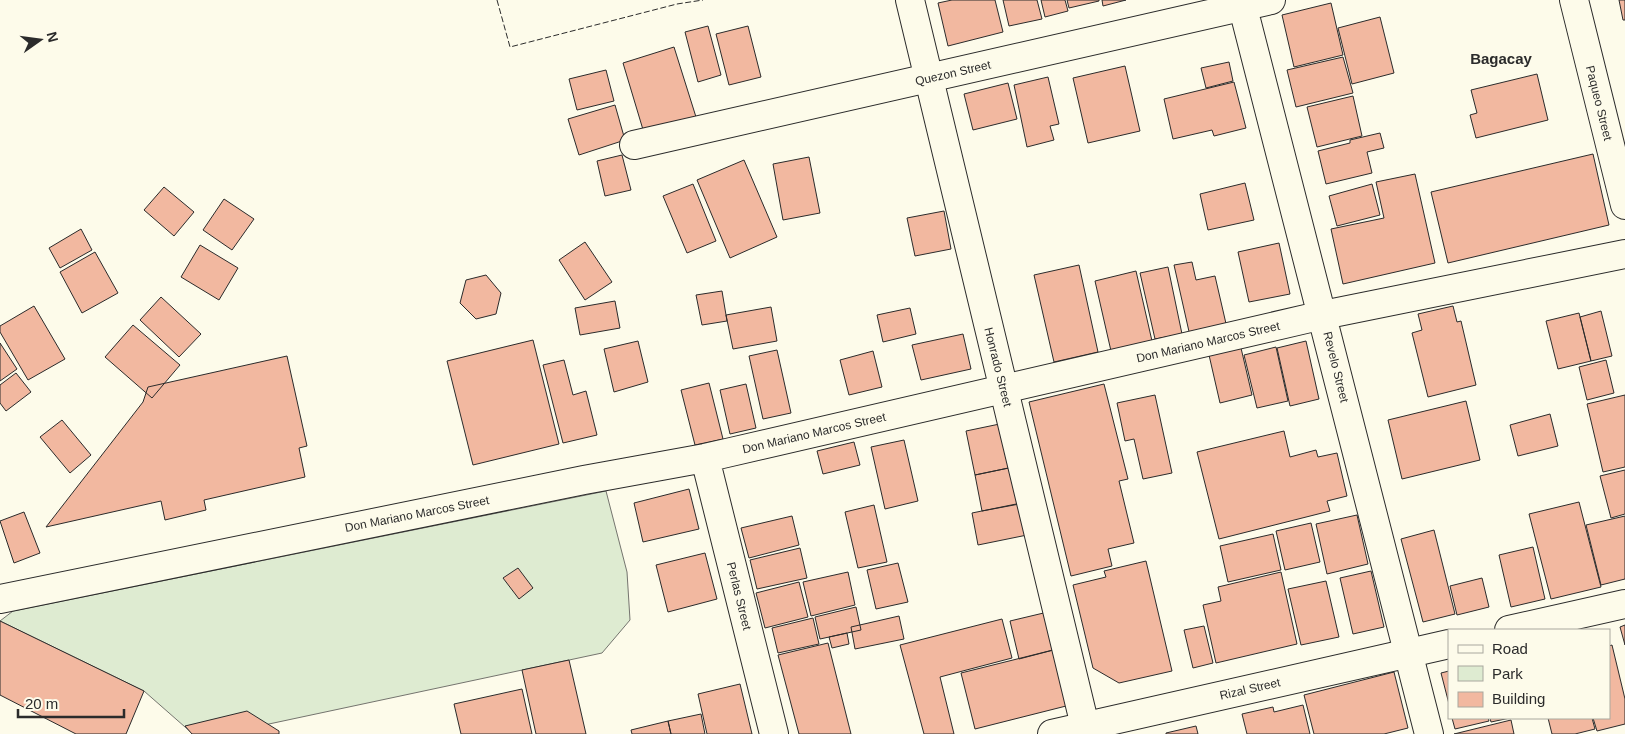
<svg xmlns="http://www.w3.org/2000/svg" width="1625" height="734" font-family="Helvetica,sans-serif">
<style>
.green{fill:#deebd1;stroke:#74746e}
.building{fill:#f2b8a0;stroke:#2b2b2b}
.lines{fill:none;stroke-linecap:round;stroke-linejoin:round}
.minor-casing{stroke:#2b2b2b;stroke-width:30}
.tertiary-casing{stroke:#2b2b2b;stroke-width:30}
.minor{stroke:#fdfbea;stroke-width:28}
.tertiary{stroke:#fdfbea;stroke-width:28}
.fence{stroke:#2b2b2b;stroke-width:1;stroke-dasharray:6 2.5;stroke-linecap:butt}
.labels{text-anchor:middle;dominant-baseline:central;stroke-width:4;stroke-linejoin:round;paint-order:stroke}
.street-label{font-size:12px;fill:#2b2b2b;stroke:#fdfbea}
.quarter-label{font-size:15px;font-weight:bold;fill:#2b2b2b;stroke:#fdfbea}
</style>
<rect width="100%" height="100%" fill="#fdfbea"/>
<path class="green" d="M606 491 627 572 630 620 602 653 222 734H193L144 691 0 621 13 611Z"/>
<path class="building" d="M952 0H995L1003 32 948 46 938 3Z
M1003 0H1037L1042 19 1009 26Z
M1041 0H1065L1068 11 1045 17Z
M1067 0H1099V1L1069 8Z
M1102 0H1126L1103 6Z
M1619 0H1625V20H1623Z
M1331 3 1343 55 1294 67 1282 15Z
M1380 17 1394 73 1352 84 1338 28Z
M708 26 721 75 698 82 685 32Z
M748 26 761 77 729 85 716 34Z
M674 47 696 117 644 133 623 63Z
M1343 57 1353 93 1296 107 1287 70Z
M1229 62 1233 81 1206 88 1201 68Z
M1125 66 1140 131 1088 143 1073 78Z
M606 70 614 101 577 110 569 79Z
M1537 74 1548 120 1476 138 1470 115 1477 113 1471 90Z
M1048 77 1059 124 1050 126 1054 140 1027 147 1014 85Z
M1234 82 1246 128 1214 136 1212 130 1173 139 1164 99Z
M1008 83 1017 119 973 130 964 94Z
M1353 96 1362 136 1317 147 1307 107Z
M615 105 625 140 579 155 568 119Z
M1380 133 1384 148 1367 152 1372 173 1326 184 1318 151 1350 143V140Z
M1593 154 1609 225 1448 263 1431 192Z
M622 155 631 190 605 196 597 161Z
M809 157 820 213 783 220 773 164Z
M744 160 777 237 730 258 697 180Z
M1415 174 1435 263 1343 284 1331 229 1384 218 1376 182Z
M1245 183 1254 220 1208 230 1200 194Z
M693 184 716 241 687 253 663 196Z
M1372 184 1380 215 1337 226 1329 196Z
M164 187 194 212 174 236 144 210Z
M224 199 254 219 232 250 203 230Z
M944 211 951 249 915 256 907 218Z
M81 229 92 250 60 268 49 248Z
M585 242 612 282 585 300 559 260Z
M1279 243 1290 294 1249 302 1238 252Z
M200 245 238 268 219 300 181 277Z
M95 252 118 293 82 313 60 272Z
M1192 262 1196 280 1215 276 1227 328 1190 336 1174 265Z
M1079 265 1098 352 1054 362 1034 275Z
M1168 267 1182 334 1155 339 1140 273Z
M1136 271 1152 341 1111 351 1095 281Z
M486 275 501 293 496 314 476 319 460 303 466 280Z
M722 291 727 321 702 325 696 295Z
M161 297 201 334 179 357 140 320Z
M615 301 620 328 580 335 575 308Z
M34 306 65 359 28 380 0 332V326Z
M1453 306 1457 322 1461 321 1476 385 1428 397 1412 333 1422 330 1418 314Z
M771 307 777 341 733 349 726 315Z
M910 308 916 334 883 342 877 315Z
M1601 311 1612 356 1591 361 1580 317Z
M1579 313 1591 361 1558 369 1546 321Z
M133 325 180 365 152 398 105 357Z
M963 334 971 369 921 380 912 345Z
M533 340 559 444 473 465 447 361Z
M638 341 648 382 614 392 604 349Z
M1306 341 1319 399 1290 406 1277 348Z
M0 343 17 369 0 381Z
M1276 347 1288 401 1257 408 1244 355Z
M1241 348 1252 395 1220 403 1209 355Z
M777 350 791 413 763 419 749 356Z
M873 351 882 387 849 395 840 360Z
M287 356 307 446 299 448 305 477 204 500 206 510 165 520 161 501 46 527 143 402 148 387Z
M564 360 573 395 586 391 597 435 563 443 543 365Z
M1606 360 1614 393 1587 400 1579 367Z
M16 373 31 392 6 411 0 403V385Z
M709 383 723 439 695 445 681 390Z
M746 384 756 428 730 434 720 390Z
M1104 384 1128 479 1119 481 1134 543 1108 549 1112 566 1071 576 1029 402Z
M1155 395 1172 473 1143 479 1134 439 1125 441 1117 403Z
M1625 395V467L1603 472 1587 404Z
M1466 401 1480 460 1402 479 1388 420Z
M1550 414 1558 446 1518 456 1510 425Z
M62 420 91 455 70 473 40 437Z
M1014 421 1023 465 975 475 966 431Z
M1284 431 1290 457 1316 450 1318 457 1337 453 1347 496 1327 501 1330 511 1219 539 1197 452Z
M904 440 918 501 885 509 871 447Z
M854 442 860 465 823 474 817 451Z
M1023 465 1030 502 982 511 975 475Z
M1625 470V514L1611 518 1600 476Z
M689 489 699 529 643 542 634 503Z
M1031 501 1037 533 978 545 972 513Z
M1579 502 1601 587 1551 599 1529 514Z
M874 505 887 562 858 568 845 512Z
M24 512 40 553 14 563 0 521Z
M1357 515 1368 564 1327 574 1316 524Z
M792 516 799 545 749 558 741 528Z
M1625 516V579L1601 585 1586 525Z
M1311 523 1320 562 1285 570 1276 531Z
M1434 530 1455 614 1423 622 1401 539Z
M1273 534 1281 570 1228 582 1220 546Z
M1533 547 1545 599 1511 607 1499 555Z
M800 548 807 578 757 589 750 560Z
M705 553 717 599 668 612 656 565Z
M1146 561 1172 671 1119 683 1093 668 1073 585 1106 577 1104 571Z
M898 563 908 602 876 609 867 570Z
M518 568 533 588 519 599 503 578Z
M1371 571 1384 627 1353 634 1340 578Z
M848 572 855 605 811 616 803 582Z
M1281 572 1297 644 1216 663 1203 605 1221 601 1218 587Z
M1482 578 1489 607 1457 615 1450 586Z
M1326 581 1339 637 1301 645 1288 589Z
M799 582 808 617 765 628 756 593Z
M856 607 861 630 820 639 815 617Z
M1052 611 1061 648 1019 659 1010 621Z
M899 616 904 639 855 649 851 627Z
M813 618 819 644 778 653 772 628Z
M1002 619 1012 658 940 677 954 734H924L900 645Z
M0 621 144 691 126 734H76L0 695Z
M1625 625V645L1620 627Z
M1204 626 1213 663 1193 668 1184 630Z
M847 633 849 644 832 648 829 637Z
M828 643 851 734H799L778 655Z
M1612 645 1625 699V724L1597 731 1593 718H1609V646Z
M1061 648 1074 704 975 729 961 673Z
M569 660 586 734H536L522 670Z
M1449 671V704L1441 673Z
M1394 672 1408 728 1384 734H1314L1304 695Z
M740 684 752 734H707L698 694Z
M522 689 532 734H461L454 704Z
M1303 705 1310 734H1247L1242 714 1273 707 1274 712Z
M247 711 279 731V734H192L185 726Z
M701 714 705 734H671L668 721Z
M1452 718H1488L1489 721 1455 729Z
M1490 718H1510L1491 722Z
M1548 718H1592L1595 729 1575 734H1552Z
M1511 720 1514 734H1454Z
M668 721 671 734H632L631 730Z
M1196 726 1198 734H1166V733Z"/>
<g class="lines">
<g class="minor-casing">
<path id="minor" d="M1241 0 1429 734
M1574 0 1625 205
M634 145 1271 0
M705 458 774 734
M0 599 584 480 705 458 1323 315 1625 254"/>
</g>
<g class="tertiary-casing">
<path id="tertiary" d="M910 0 1085 726
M1509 630 1625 604
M1052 734 1449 644"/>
</g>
<use href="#minor" class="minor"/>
<use href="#tertiary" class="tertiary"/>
<path class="fence" d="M497 0 510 47 677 4 703 0"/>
</g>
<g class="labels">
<g class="street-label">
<text transform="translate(953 73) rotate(-13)">Quezon Street</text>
<text transform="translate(1599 103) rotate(76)">Paqueo Street</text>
<text transform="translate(1208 342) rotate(-13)">Don Mariano Marcos Street</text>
<text transform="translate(998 367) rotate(76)">Honrado Street</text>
<text transform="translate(1336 367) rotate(76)">Revelo Street</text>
<text transform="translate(814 433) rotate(-13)">Don Mariano Marcos Street</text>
<text transform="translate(417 514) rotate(-11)">Don Mariano Marcos Street</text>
<text transform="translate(739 596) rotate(76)">Perlas Street</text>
<text transform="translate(1250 689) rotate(-13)">Rizal Street</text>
</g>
<g class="quarter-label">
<text x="1501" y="58">Bagacay</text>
</g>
</g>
<rect x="1448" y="629" width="162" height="90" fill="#fdfbea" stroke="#a9a89e"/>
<rect x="1458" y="645" width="25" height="8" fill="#fdfbea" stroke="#a9a89e"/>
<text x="1492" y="654" font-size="15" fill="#2b2b2b">Road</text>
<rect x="1458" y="666" width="25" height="15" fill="#deebd1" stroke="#a9a89e"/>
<text x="1492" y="679" font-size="15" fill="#2b2b2b">Park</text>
<rect x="1458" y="692" width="25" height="15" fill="#f2b8a0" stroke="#a9a89e"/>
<text x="1492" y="704" font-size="15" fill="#2b2b2b">Building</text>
<g transform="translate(40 40) rotate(76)" stroke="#fdfbea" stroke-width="4" paint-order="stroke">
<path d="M0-4L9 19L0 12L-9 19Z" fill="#2b2b2b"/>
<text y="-8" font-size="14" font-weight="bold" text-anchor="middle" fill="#2b2b2b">N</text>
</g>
<path d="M18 709v8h106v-8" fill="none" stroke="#2b2b2b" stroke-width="2.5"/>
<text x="25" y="709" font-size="15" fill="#2b2b2b" stroke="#fdfbea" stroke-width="4" paint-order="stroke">20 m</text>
</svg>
